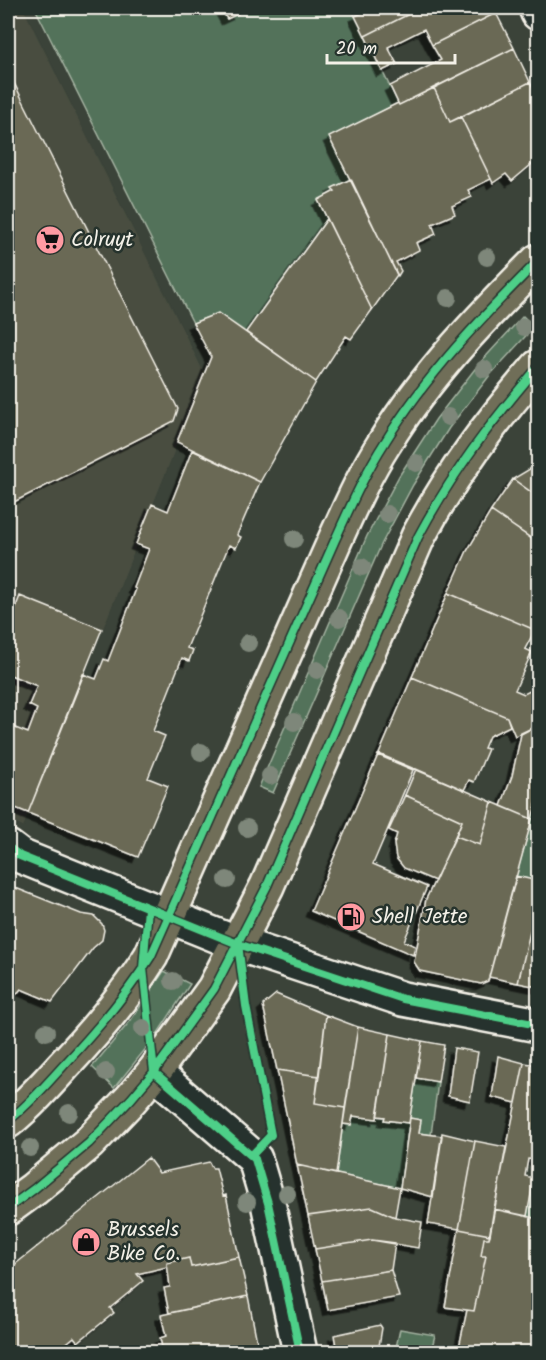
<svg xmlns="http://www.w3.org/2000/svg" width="546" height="1360" font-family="Kalam,sans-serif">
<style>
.built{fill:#494e41}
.green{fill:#53725a;stroke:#a4b2a1;stroke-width:1.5}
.building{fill:#6b6955;stroke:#f4f1e8;stroke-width:1.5;filter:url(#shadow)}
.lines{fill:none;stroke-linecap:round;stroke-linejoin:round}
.minor-casing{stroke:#f4f1e8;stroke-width:38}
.major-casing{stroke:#f4f1e8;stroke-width:38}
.minor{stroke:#26332d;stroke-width:33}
.major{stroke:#706e59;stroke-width:33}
.cycleway-casing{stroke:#26332d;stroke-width:11}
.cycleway{stroke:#4dcf88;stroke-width:8}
.tree{fill:#7e877a}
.labels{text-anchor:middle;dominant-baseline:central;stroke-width:5;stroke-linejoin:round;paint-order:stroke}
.poi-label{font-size:21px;fill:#f4f1e8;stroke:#26332d;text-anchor:start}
</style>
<defs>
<filter id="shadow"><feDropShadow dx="-5.5" dy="5.5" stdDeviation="0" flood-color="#0009"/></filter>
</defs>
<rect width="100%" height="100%" fill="#3b4339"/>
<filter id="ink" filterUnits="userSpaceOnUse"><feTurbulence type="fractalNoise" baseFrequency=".0167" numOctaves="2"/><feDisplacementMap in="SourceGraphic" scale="12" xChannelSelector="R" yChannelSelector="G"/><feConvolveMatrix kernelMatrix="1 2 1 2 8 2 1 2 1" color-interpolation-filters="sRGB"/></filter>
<g filter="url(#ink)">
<path class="built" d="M8 8H23L205 375 23 827 8 820Z"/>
<path class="green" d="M35 8H351L398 103 330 137 351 179 333 189 335 191 318 200 327 219 246 332 218 313 193 323Z
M523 316 534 327 490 375 449 428 413 485 382 543 273 793 259 787 367 536 399 476 436 419 478 365Z
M538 798V881L516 876Z
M164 971 190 984 156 1036 114 1088 92 1067 131 1020Z
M416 1078 438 1082 431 1135 419 1133 421 1120 410 1118Z
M353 1116 377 1119V1116L385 1117V1120L409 1123 400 1188 336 1174 343 1124 351 1125Z
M536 1171 538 1172V1219L527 1216Z
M400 1329 435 1335 431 1351 440 1352H395Z"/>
<path class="building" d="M221 8H235L238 14 227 19Z
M374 8H421L365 36 355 16Z
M421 8H493L496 13 432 45 424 29 388 47 397 64 382 71 365 36Z
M496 13 514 48 399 105 390 86 441 60 432 45Z
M514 48 530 82 450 122 434 88Z
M8 71 178 409 174 421 8 505Z
M530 82 538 97V159L512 181 506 174 493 183 461 117Z
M434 88 450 122 461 117 491 179 468 190 472 197 452 206 455 214 432 224 436 234 416 243 419 250 396 262 401 271 398 276 329 137 398 103 399 105Z
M351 179 397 275 372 310 318 200 335 191 332 188Z
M327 219 372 310 351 339 346 336 316 382 246 332Z
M218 313 316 382 260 482 177 442 211 357 193 323Z
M192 450 260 482 237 535 241 537 236 548 229 545 187 648 193 650 189 661 182 658 153 731 165 736 148 778 168 786 138 857 28 813 83 674 96 679 104 659 108 661 136 589 134 588 149 549 136 544 152 504 168 511Z
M538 464V497L513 479Z
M513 479 538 497V543L491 511Z
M491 511 538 543V622L535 630 448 593 467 551Z
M448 593 535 630 525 649 532 652 515 690 524 694 538 687V725L515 736 507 717 412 677Z
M20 596 102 629 28 813 8 805V725L28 733 37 709 29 705 37 686 8 674V627Z
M412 677 507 717 510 726 489 736 484 748 488 749 474 782 469 780 464 790 379 754Z
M538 725V798L532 819 501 806 512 776 521 734Z
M378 755 413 770 373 864 427 887 404 941 415 946 413 955 311 911Z
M416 769 492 802 480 845 456 836 462 821 405 795Z
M405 795 462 821 435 881 404 868 396 858 394 844 397 834 389 830Z
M492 802 532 819 488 981 481 984 420 971 414 962 426 899 456 836 480 845Z
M516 876 538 881V898L518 983 489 977Z
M8 885 81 914 94 916 102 924 104 930 102 940 93 948 52 1002 21 989 8 1004Z
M538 898V987L518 983Z
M276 994 326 1015 319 1076 277 1070 263 1005Z
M326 1015 358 1027 345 1108 315 1103Z
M358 1027 390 1034 377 1119 353 1116 351 1125 343 1124Z
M390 1034 422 1041 409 1123 384 1120 385 1117 377 1116Z
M422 1041 444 1045 438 1082 416 1078Z
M454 1048 478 1052 470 1101 448 1096Z
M498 1056 524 1063 516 1103 492 1097Z
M524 1063 538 1065V1160L528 1159 525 1176 534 1178 527 1216 494 1209Z
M277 1070 319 1076 315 1103 345 1108 336 1174 297 1165Z
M410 1118 421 1120 419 1133 442 1136 433 1197 400 1188Z
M442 1133 475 1141 459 1229 428 1224Z
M475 1141 506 1147 490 1235 459 1229Z
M148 1158 159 1173 209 1162 212 1168H216L223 1196 226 1195 239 1257 191 1267 189 1258 167 1263V1267L137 1274 143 1281 110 1308 114 1313 78 1342 74 1337 57 1351 59 1352H8V1270Z
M297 1165 400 1188 395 1217 372 1207 308 1216Z
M372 1207 395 1217 422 1222 418 1248 372 1240 315 1249 308 1216Z
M494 1209 538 1219V1352H458L467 1310 474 1311 486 1256H481L484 1238H489Z
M459 1229 490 1235 489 1238H484L481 1256H486L474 1311 445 1307Z
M372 1240 395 1243 391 1270 322 1281 315 1249Z
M239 1257 248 1296 169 1313 164 1288 170 1287 167 1263 189 1258 191 1267Z
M391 1270 399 1297 328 1310 322 1281Z
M248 1296 259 1352H163L160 1338 166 1336 161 1315Z
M380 1325 382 1328 378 1352H337L334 1335Z"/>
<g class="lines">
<g class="minor-casing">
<path id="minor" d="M536 8 538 13
M8 847 20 856 238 944 403 999 538 1025
M154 1072 255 1159 268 1203 300 1352"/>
</g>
<g class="major-casing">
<path id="major" d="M8 1121C28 1105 46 1085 64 1065 96 1031 126 996 151 956L335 540C350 507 365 473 385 442 426 375 482 317 538 261
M8 1208 34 1189 89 1143 131 1099 154 1072 214 989 267 886 418 537C452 473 491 422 538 367"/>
</g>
<use href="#minor" class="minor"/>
<use href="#major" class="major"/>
<g class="cycleway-casing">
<path id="cycleway" d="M8 847 20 856 238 944 403 999 538 1025
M148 908 143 968 154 1072
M238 944 246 1006 271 1135 252 1155
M154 1072 255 1159 268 1203 300 1352
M8 1121C28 1105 46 1085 64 1065 96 1031 126 996 151 956L335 540C350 507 365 473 385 442 426 375 482 317 538 261
M8 1208 34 1189 89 1143 131 1099 154 1072 214 989 267 886 418 537C452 473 491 422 538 367"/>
</g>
<use href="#cycleway" class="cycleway"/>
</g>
<g class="tree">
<circle cx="487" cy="257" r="9"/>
<circle cx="448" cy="298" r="9"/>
<circle cx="524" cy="327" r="9"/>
<circle cx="484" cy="369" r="9"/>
<circle cx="448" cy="417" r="9"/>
<circle cx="416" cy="463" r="9"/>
<circle cx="387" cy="514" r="9"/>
<circle cx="294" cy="539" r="9"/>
<circle cx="362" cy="567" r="9"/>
<circle cx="339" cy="618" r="9"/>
<circle cx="248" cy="643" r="9"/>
<circle cx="317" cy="670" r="9"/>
<circle cx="294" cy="722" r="9"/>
<circle cx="201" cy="752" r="9"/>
<circle cx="270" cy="776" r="9"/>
<circle cx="247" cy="828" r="9"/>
<circle cx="227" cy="880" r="9"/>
<circle cx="173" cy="981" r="9"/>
<circle cx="143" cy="1028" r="9"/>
<circle cx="46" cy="1032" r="9"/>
<circle cx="106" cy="1072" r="9"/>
<circle cx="69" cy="1113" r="9"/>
<circle cx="30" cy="1148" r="9"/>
<circle cx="287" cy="1194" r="9"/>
<circle cx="247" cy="1202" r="9"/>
</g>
</g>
<defs>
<g id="supermarket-disc" transform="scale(1.5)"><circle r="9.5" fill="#ff9aa2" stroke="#26332d"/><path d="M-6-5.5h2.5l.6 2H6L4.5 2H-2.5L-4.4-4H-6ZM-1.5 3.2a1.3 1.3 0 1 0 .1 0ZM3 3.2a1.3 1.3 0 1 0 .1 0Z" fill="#111"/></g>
<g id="fuel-disc" transform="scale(1.5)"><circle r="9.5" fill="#ff9aa2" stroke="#26332d"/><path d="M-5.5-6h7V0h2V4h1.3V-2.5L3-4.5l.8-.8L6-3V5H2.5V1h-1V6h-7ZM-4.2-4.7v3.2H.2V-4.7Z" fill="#111"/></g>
<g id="shop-disc" transform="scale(1.5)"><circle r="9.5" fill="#ff9aa2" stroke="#26332d"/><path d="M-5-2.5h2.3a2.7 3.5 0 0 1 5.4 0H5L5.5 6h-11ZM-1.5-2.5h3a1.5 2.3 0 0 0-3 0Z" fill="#111"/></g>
</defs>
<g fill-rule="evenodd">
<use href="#supermarket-disc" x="50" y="240"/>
<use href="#fuel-disc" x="351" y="917"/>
<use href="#shop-disc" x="86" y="1242"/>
</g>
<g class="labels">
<g class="poi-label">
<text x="71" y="240">Colruyt</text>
<text x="372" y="917">Shell Jette</text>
<text x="107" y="1230">Brussels<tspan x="107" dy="24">Bike Co.</tspan></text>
</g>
</g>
<rect width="546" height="1360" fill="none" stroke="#26332d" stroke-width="30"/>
<rect x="15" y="15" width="516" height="1330" fill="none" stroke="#f4f1e8" stroke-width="2" filter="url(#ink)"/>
<path d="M327 54v9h128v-9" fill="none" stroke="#f4f1e8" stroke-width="3"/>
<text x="336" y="54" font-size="18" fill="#f4f1e8" stroke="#26332d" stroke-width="4.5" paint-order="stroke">20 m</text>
</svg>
